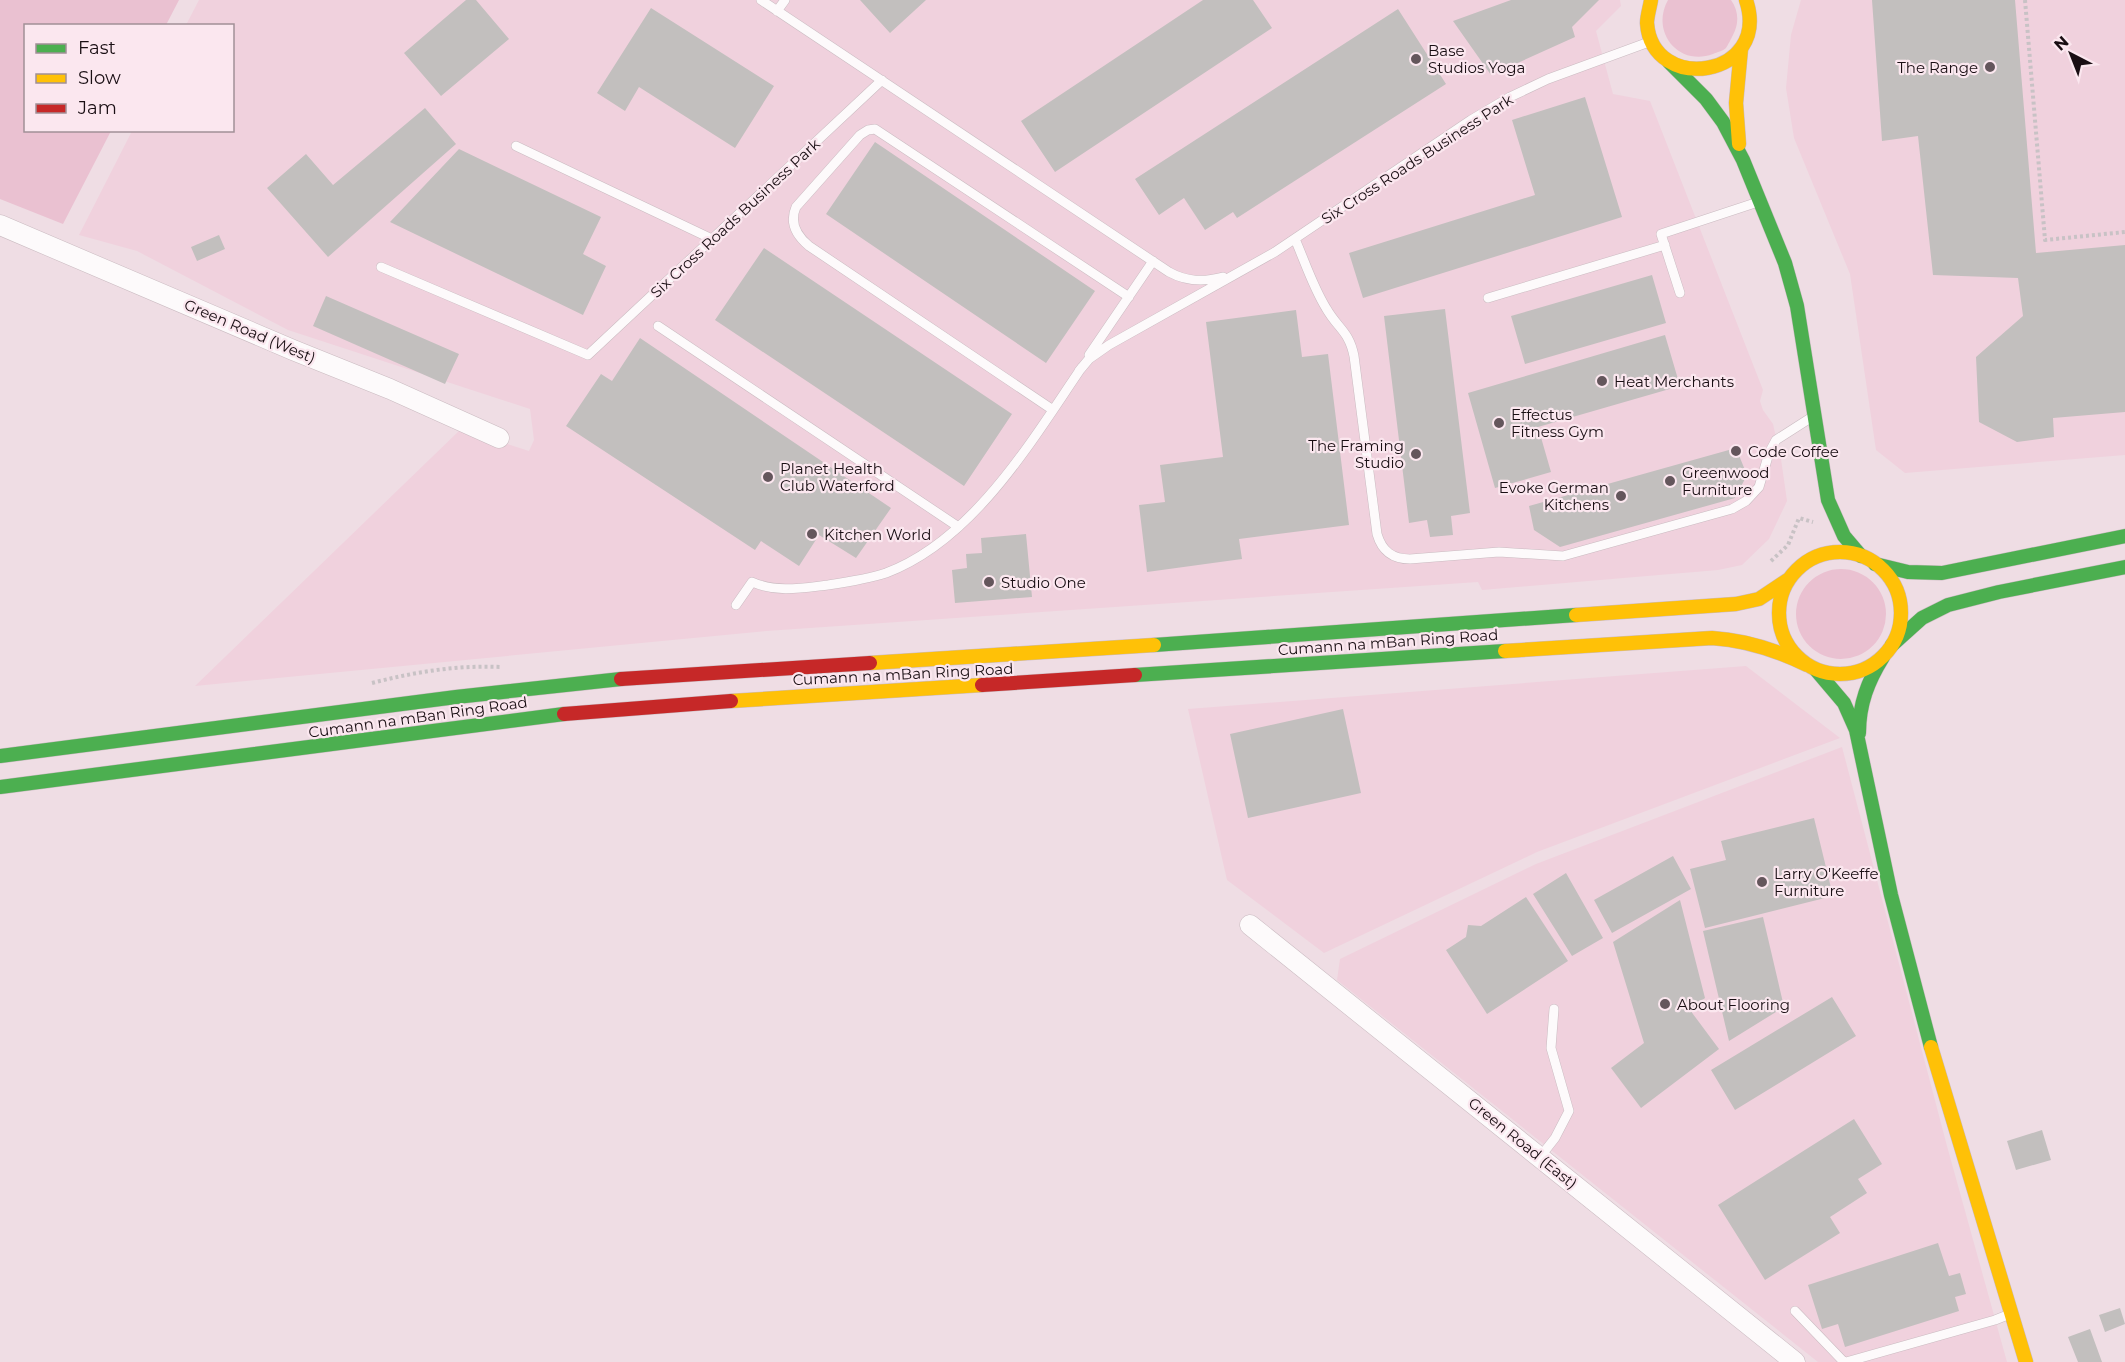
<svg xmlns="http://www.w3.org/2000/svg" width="2125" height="1362" font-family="Montserrat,sans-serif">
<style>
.built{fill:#f0d1dd}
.green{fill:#eac1d1}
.building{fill:#c2bfbe}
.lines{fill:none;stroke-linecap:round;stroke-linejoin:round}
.lane-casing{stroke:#cabbc1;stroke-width:10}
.street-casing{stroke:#cabbc1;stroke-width:21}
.fast-casing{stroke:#cabbc1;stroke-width:15}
.slow-casing{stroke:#cabbc1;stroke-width:15}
.jam-casing{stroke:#cabbc1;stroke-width:15}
.path{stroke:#c8c2c5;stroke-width:4;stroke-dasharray:3 3;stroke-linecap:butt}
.lane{stroke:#fdfafb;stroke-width:9}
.street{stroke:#fdfafb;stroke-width:20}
.fast{stroke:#4caf50;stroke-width:14}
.slow{stroke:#ffc107;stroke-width:14}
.jam{stroke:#c62828;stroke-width:14}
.poi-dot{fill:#64565c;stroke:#fbe7ef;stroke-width:2}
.labels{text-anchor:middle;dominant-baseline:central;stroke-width:4.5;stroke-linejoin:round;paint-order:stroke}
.poi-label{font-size:15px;fill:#190e13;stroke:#fbe7ef;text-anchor:start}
.street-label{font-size:15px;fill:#190e13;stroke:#fbe7ef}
</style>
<rect width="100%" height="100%" fill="#efdde4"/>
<path class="built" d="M199 0H1620L1621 6 1596 31 1613 94 1650 101 1763 390 1760 401 1763 410 1773 424 1781 459 1787 501 1769 539 1742 565 1718 570 1482 590 1478 582 766 631 195 686 461 429 529 451 534 440 530 409 288 330 137 251 79 235 132 131 232 130V26L186 25Z
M1801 0H2125V455L1905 473 1876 450 1850 274 1794 138 1786 88 1791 35Z
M1746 666 1840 738 1537 852 1324 953 1227 880 1188 709Z
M1842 747 1947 1146 2007 1362H1818L1337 980 1340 959 1536 864Z"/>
<path class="green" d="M0 0H179L166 25 26 26V130L111 131 63 224 0 199Z
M1668 0H1731C1739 11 1739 24 1733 35 1731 39 1728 45 1726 48 1723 51 1717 52 1713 54 1679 67 1650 32 1668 0Z
M1796 614a45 45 0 1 1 90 0a45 45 0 1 1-90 0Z"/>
<path class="building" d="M466 0H476L509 39 441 96 404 53Z
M860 0H926L890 33Z
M1203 0H1253L1272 28 1055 172 1021 121Z
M1511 0H1599L1572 27 1575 37 1491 75 1453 21Z
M1872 0H2015L2036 253 2125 245V412L2053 418 2054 437 2017 442 1979 422 1976 357 2023 316 2018 278 1933 275 1918 136 1882 141Z
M651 8 774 86 735 148 639 87 625 111 597 93Z
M1398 9 1446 84 1237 218 1233 212 1205 230 1184 198 1159 215 1135 179Z
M1585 97 1622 217 1363 298 1349 253 1535 195 1512 120Z
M425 108 456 144 328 257 267 188 306 154 333 185Z
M875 142 1095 291 1046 363 826 214Z
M459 149 601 217 583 254 606 266 583 315 390 222Z
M219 235 225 249 197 261 191 247Z
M764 248 1012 414 964 486 715 320Z
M1652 275 1666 323 1525 364 1511 316Z
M326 296 459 354 445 384 313 326Z
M1445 309 1470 513 1451 516 1453 535 1430 537 1427 520 1409 523 1384 316Z
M1296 310 1302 357 1328 354 1349 525 1239 539 1242 559 1147 572 1139 505 1165 502 1160 465 1223 457 1206 322Z
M1665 335 1680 386 1538 427 1551 472 1495 488 1468 393Z
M640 338 891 508 856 558 819 535 799 566 761 541 755 550 566 426 601 374 612 381Z
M1736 448 1747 475 1735 498 1560 547 1534 530 1529 506Z
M1026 534 1032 597 955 603 952 570 967 568 966 554 982 553 981 538Z
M1343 709 1361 793 1248 818 1230 734Z
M1814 818 1833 896 1705 928 1690 869 1726 860 1721 841Z
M1673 856 1691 889 1612 933 1594 900Z
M1566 873 1603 938 1572 956 1533 894Z
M1526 897 1568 961 1487 1014 1446 950 1466 937 1468 925 1481 926Z
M1680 900 1705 998 1690 1010 1719 1049 1641 1108 1611 1068 1644 1043 1613 942Z
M1763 917 1784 1007 1729 1041 1703 931Z
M1832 997 1856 1036 1735 1110 1711 1070Z
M1854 1119 1882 1164 1858 1179 1867 1193 1830 1217 1840 1233 1765 1280 1718 1205Z
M2042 1130 2051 1160 2016 1170 2007 1141Z
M1938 1243 1949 1276 1960 1273 1966 1294 1955 1297 1959 1311 1845 1347 1838 1324 1822 1329 1808 1285Z
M2120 1308 2125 1324 2105 1332 2099 1315Z
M2090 1329 2102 1362H2078L2068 1337Z"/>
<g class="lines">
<g class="lane-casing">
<path id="lane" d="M761 0 1169 272C1187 282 1204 282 1223 277
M777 11 785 0
M516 146 712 239
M1295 239C1305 262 1313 287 1326 308 1338 329 1349 331 1354 356L1377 534C1382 551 1392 559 1410 559L1499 552 1563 556 1732 509 1746 501 1759 487 1769 453 1776 440 1812 417
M381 267 588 355 882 80
M1680 293 1661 234 1758 202
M1488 298 1665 245
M658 326 957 526
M1089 355 1153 261
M1079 371 1089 359 1109 345 1275 252 1471 120 1510 97 1548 79 1649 42
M1053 410 809 246C797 236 789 223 796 207L860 135 868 130 875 129 1129 297
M736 605 752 582C777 593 802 588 828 585 848 582 868 579 886 573 974 540 1032 440 1082 367
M1540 1157 1555 1138 1569 1111 1551 1048 1554 1009
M1795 1311 1844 1362
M1846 1362 1995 1320 2010 1314"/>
</g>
<g class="street-casing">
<path id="street" d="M0 225 293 350 390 389 499 438
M1250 925 1795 1362"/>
</g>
<g class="fast-casing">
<path id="fast" d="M1669 62 1706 99 1723 122 1743 160 1785 263 1797 306 1828 500 1844 536 1861 556
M1875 564 1908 572 1942 573 2125 536
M1154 645 1576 615
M1892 645 1922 618 1948 605 1999 592 2125 567
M1816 670 1844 703 1856 730 1891 895 1931 1047
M1135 675 1505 651
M1859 733C1859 704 1868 681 1883 657
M0 756 456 697 621 679
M0 787 564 714"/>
</g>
<g class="slow-casing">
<path id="slow" d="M1651 0C1650 7 1647 16 1647 23 1652 95 1772 78 1746 0
M1739 144 1736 103 1741 49
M1779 613a61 61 0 1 1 122 0a61 61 0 1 1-122 0Z
M1576 615 1736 604 1759 599 1789 579
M1505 651 1712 638C1746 640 1776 650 1807 665
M870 663 1154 645
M731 701 982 685
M1931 1047 2026 1362"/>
</g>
<g class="jam-casing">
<path id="jam" d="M621 679 870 663
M982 685 1135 675
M564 714 731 701"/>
</g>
<path class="path" d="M2025 0 2045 240 2125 232
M1771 561 1788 545 1799 518 1813 522
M372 683C415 672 456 665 501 667"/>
<use href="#lane" class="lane"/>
<use href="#street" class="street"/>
<use href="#fast" class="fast"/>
<use href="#slow" class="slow"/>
<use href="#jam" class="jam"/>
</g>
<g class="poi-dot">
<circle cx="1416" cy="59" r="6"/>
<circle cx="1990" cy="67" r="6"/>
<circle cx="1602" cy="381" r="6"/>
<circle cx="1499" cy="423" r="6"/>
<circle cx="1736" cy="451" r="6"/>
<circle cx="1416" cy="454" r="6"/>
<circle cx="768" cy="477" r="6"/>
<circle cx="1670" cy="481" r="6"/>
<circle cx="1621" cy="496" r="6"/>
<circle cx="812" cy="534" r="6"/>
<circle cx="989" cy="582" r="6"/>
<circle cx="1762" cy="882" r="6"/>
<circle cx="1665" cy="1004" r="6"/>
</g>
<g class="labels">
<g class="poi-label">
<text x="1428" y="50">Base<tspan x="1428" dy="17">Studios Yoga</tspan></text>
<text x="1978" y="67" text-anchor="end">The Range</text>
<text x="1614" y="381">Heat Merchants</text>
<text x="1511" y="414">Effectus<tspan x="1511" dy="17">Fitness Gym</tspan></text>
<text x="1404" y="445" text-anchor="end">The Framing<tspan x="1404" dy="17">Studio</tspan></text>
<text x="1748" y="451">Code Coffee</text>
<text x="780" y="468">Planet Health<tspan x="780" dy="17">Club Waterford</tspan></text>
<text x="1682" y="472">Greenwood<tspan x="1682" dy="17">Furniture</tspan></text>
<text x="1609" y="487" text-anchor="end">Evoke German<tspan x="1609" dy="17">Kitchens</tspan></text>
<text x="824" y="534">Kitchen World</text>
<text x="1001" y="582">Studio One</text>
<text x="1774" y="873">Larry O'Keeffe<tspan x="1774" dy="17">Furniture</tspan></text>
<text x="1677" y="1004">About Flooring</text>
</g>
<g class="street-label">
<text transform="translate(1417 159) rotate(-33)">Six Cross Roads Business Park</text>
<text transform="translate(735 218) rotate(-43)">Six Cross Roads Business Park</text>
<text transform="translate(250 331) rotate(23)">Green Road (West)</text>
<text transform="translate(1388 642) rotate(-4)">Cumann na mBan Ring Road</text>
<text transform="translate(903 674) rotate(-3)">Cumann na mBan Ring Road</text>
<text transform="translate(418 717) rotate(-8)">Cumann na mBan Ring Road</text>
<text transform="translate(1523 1143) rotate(39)">Green Road (East)</text>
</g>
</g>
<rect x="24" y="24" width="210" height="108" fill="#fbe7ef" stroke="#a19097" stroke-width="1.5"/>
<rect x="36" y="44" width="30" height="9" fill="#4caf50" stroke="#a19097" stroke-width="1.5"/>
<text x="78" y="54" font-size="18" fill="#190e13">Fast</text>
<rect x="36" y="74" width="30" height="9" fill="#ffc107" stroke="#a19097" stroke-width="1.5"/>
<text x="78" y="84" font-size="18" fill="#190e13">Slow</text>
<rect x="36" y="104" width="30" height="9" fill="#c62828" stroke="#a19097" stroke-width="1.5"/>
<text x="78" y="114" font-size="18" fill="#190e13">Jam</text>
<g transform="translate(2071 54) rotate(318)" stroke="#fbe7ef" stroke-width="4.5" paint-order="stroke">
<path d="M0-4.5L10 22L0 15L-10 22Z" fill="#190e13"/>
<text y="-9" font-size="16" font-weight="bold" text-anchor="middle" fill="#190e13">N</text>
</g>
</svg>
